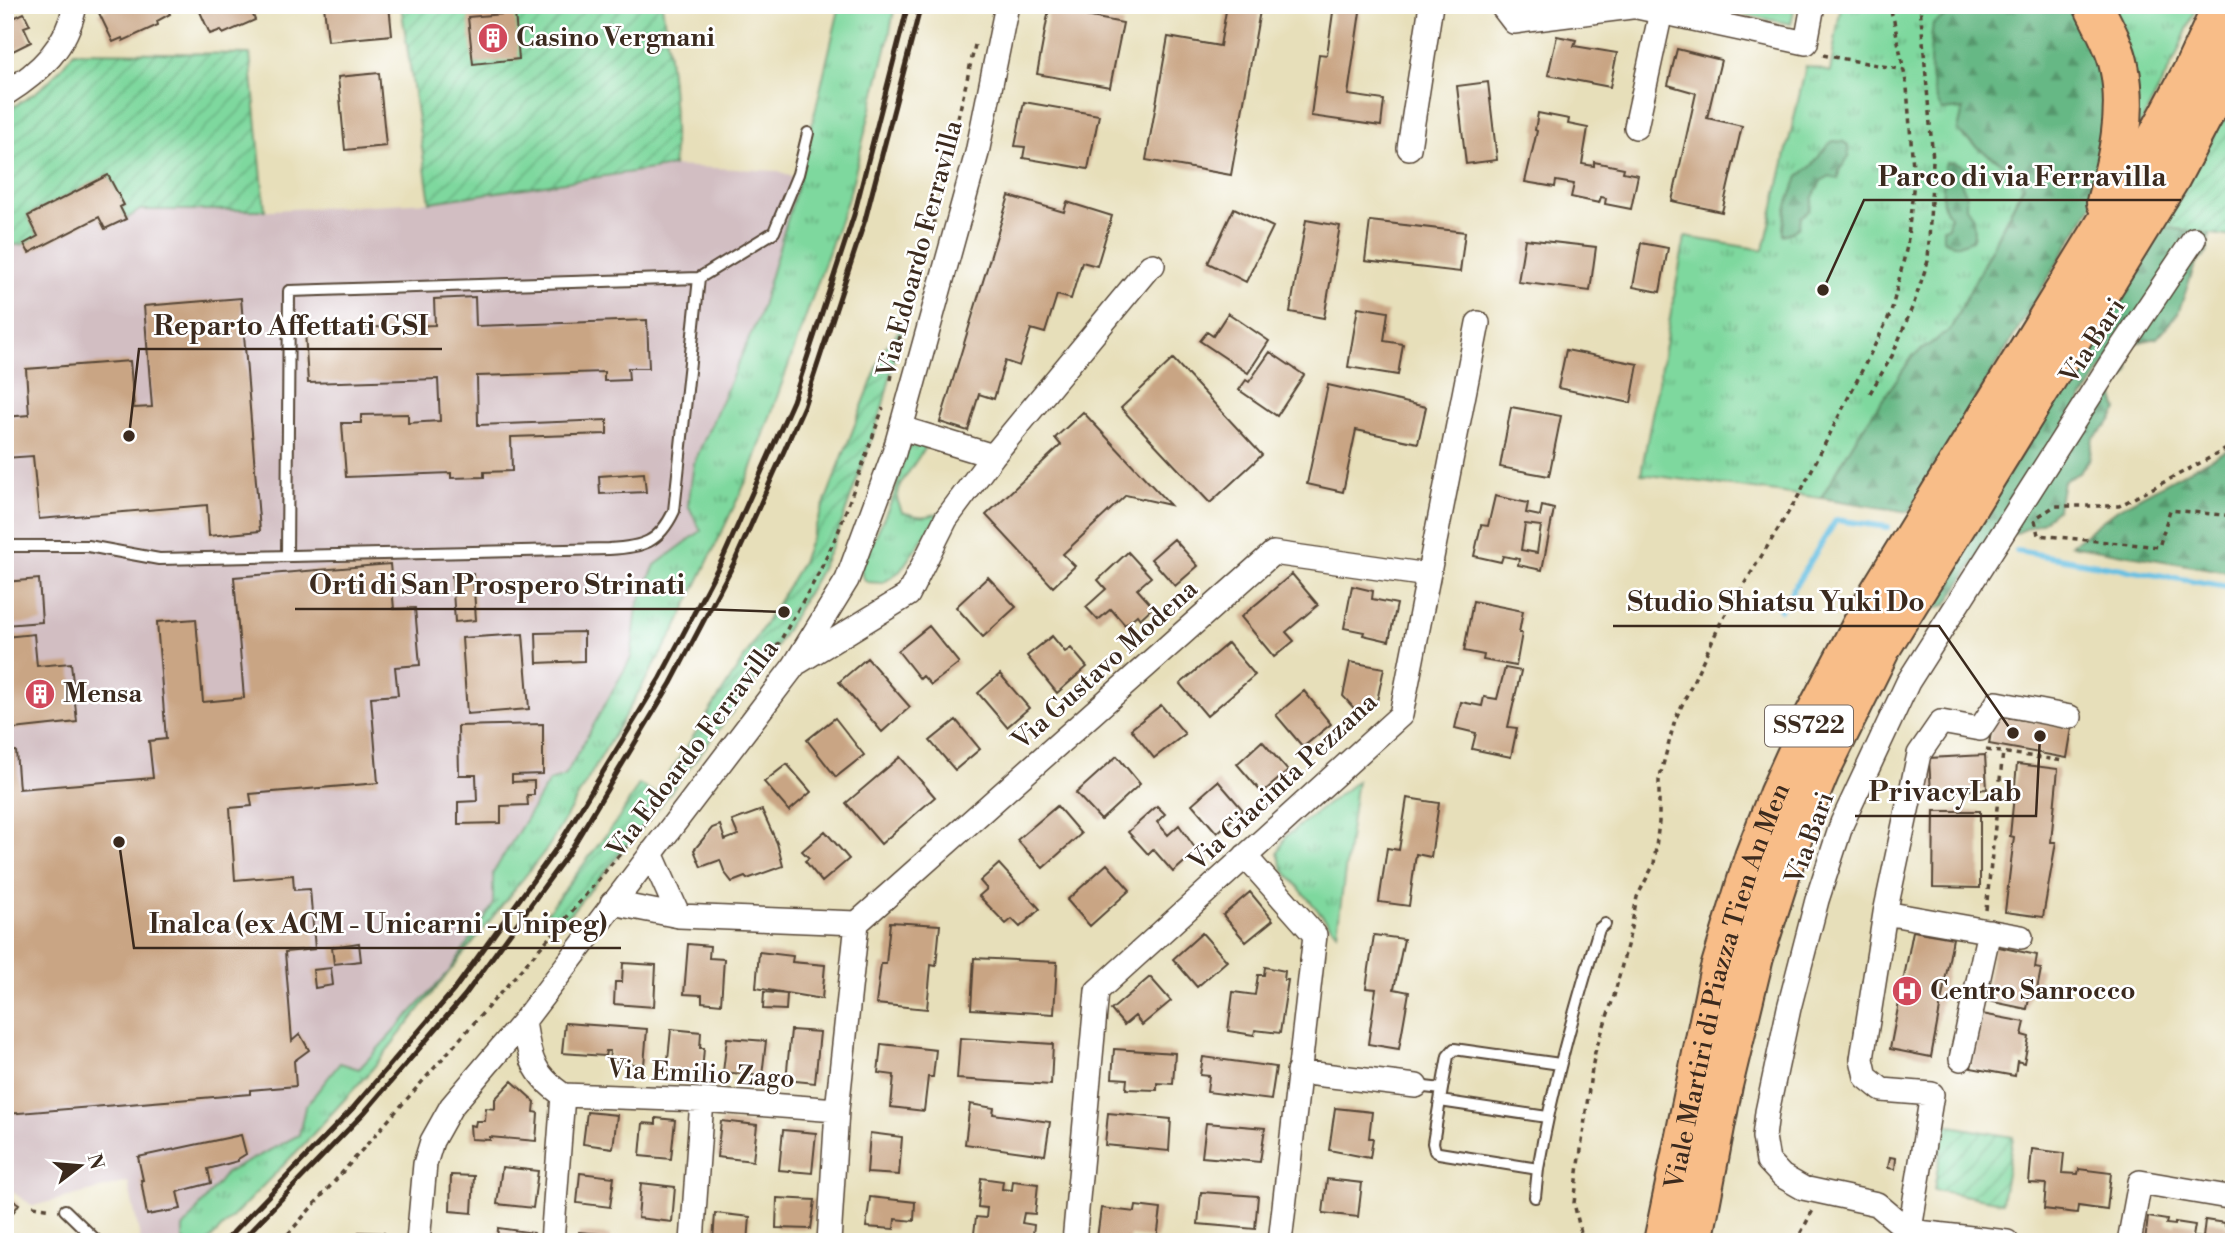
<svg xmlns="http://www.w3.org/2000/svg" width="2239" height="1247" font-family="'Libre Bodoni',serif">
<style>
.industrial{fill:#d2bec2}
.grass{fill:url(#grass-tufts);stroke:#5c815e;stroke-width:2}
.forest{fill:url(#forest-firs);stroke:#507152;stroke-width:2}
.garden{fill:url(#garden-furrows);stroke:#5c815e;stroke-width:2}
.lines{fill:none;stroke-linecap:round;stroke-linejoin:round}
.stream{stroke:#65bfe2;stroke-width:6}
.building{fill:#c9a584;fill-rule:evenodd}
.service-casing{stroke:#554535;stroke-width:14}
.minor-casing{stroke:#554535;stroke-width:26}
.trunk-casing{stroke:#554535;stroke-width:42}
.path{stroke:#554535;stroke-width:3.5;stroke-dasharray:5 5;stroke-linecap:butt}
.service{stroke:#fff;stroke-width:10}
.minor{stroke:#fff;stroke-width:23}
.trunk{stroke:#f8bd88;stroke-width:38}
.rail{stroke:#3b2a1e;stroke-width:5}
.labels{text-anchor:middle;dominant-baseline:central;stroke-width:5;stroke-linejoin:round;paint-order:stroke}
.shield{fill:#fff;stroke:#766a62;stroke-width:2}
.shield-label{font-size:24px;font-weight:bold;fill:#3b2a1e}
.poi-label{font-size:26px;font-weight:bold;fill:#3b2a1e;stroke:#fff;text-anchor:start}
.street-label{font-size:26px;fill:#3b2a1e;stroke:#fff}
.leader{fill:none;stroke:#3b2a1e;stroke-width:2.5}
.callout-dot{fill:#3b2a1e;stroke:#fff;stroke-width:2.5}
.callout-label{font-size:28px;text-anchor:middle;font-weight:bold;fill:#3b2a1e;stroke:#fff;stroke-width:5;stroke-linejoin:round;paint-order:stroke}
</style>
<defs>
<pattern id="grass-tufts" width="24" height="20" patternUnits="userSpaceOnUse" patternTransform="scale(1.75)"><rect width="24" height="20" fill="#7ed89e"/><path d="M3 7l-1-3M5 7V3M7 7l1-3M15 17l-1-3M17 17v-4M19 17l1-3" fill="none" stroke="#68af80"/></pattern>
<pattern id="forest-firs" width="22" height="20" patternUnits="userSpaceOnUse" patternTransform="scale(1.75)"><rect width="22" height="20" fill="#66b885"/><path d="M5 1l3.5 6h-7zM16 11l3.5 6h-7z" fill="#55966c"/></pattern>
<pattern id="garden-furrows" width="10" height="10" patternUnits="userSpaceOnUse" patternTransform="scale(1.75)"><rect width="10" height="10" fill="#7ed89e"/><path d="M-1 1l2-2M0 10L10 0M9 11l2-2" fill="none" stroke="#68af80"/></pattern>
</defs>
<rect width="100%" height="100%" fill="#fff"/>
<filter id="ink" filterUnits="userSpaceOnUse"><feTurbulence type="fractalNoise" baseFrequency=".0143" numOctaves="2"/><feDisplacementMap in="SourceGraphic" scale="14" xChannelSelector="R" yChannelSelector="G"/><feConvolveMatrix kernelMatrix="1 2 1 2 8 2 1 2 1" color-interpolation-filters="sRGB"/></filter>
<filter id="wash" filterUnits="userSpaceOnUse"><feTurbulence type="fractalNoise" baseFrequency=".00686" numOctaves="4" result="noise"/><feDisplacementMap in="SourceGraphic" scale="28" xChannelSelector="R" yChannelSelector="G"/><feGaussianBlur stdDeviation="1.57" result="paint"/><feColorMatrix in="noise" values="0 0 0 0 0 0 0 0 0 0 0 0 0 0 0 0 0 1.4 0 .05"/><feComposite in="paint" operator="in"/></filter>
<g filter="url(#wash)">
<rect width="100%" height="100%" fill="#e7dfba"/>
<path class="industrial" d="M673 166 779 171 837 195 742 468 568 793 449 972 323 1108 205 1242H141L128 1182 33 1206 5 1187V246L24 244 29 253 99 217 105 229 140 210 251 211 430 202Z"/>
<path class="grass" d="M840 5H895L889 37 850 192 750 473 676 628 549 846 373 1068 303 1145 208 1242H183V1228L226 1173 299 1135 305 1107 340 1063 359 1069 449 972 493 905V873L549 781 565 776 631 658 637 607 655 565 701 531 688 505 694 463 759 316 799 180Z
M1772 5 1794 10 1791 24 1702 6Z
M1841 5H1976L1952 13 1963 109 1958 130C1976 153 2009 159 2024 184L1950 330 1913 356 1858 435 1821 498 1641 474 1685 237 1764 250 1806 66 1830 72Z
M2101 5H2197L2176 56 2129 146Z
M918 444 926 446 900 485 897 499 902 512C920 517 923 519 941 512L900 571 883 583 867 582 862 576 861 567 893 498 906 453 909 447Z
M1357 781 1355 793 1337 933 1283 869 1278 853 1286 836Z"/>
<path class="forest" d="M1976 5H2083L2113 92 2099 193 1909 512 1821 498 1858 435 1913 356 1950 330 2024 185C2009 160 1976 153 1958 130L1963 109 1942 111C1927 85 1929 52 1933 24L1952 13Z
M1833 141 1844 142 1848 146 1849 156 1839 171 1838 179 1830 176 1821 181 1813 197 1810 210 1801 217 1799 227 1792 232 1783 235C1782 218 1790 192 1799 177 1803 171 1811 168 1815 162 1821 154 1824 147 1833 141Z
M1954 162 1961 165 1967 171V178L1961 182 1966 194V207L1973 217 1974 235 1972 240C1961 245 1954 246 1943 240V228L1948 227 1950 216C1940 205 1942 195 1944 181 1946 173 1942 170 1946 163Z
M2163 227 2193 232 1946 605 1922 612Z
M2202 233 2210 234 2207 253 2195 265 2178 313 2157 338 2130 344 2129 372 2113 393 2118 410 2107 426 2093 438 2089 461 2079 473 2063 481 2058 509 2041 523 2014 534 2010 532 2128 343Z
M2234 446V573L2071 545 2119 508Z"/>
<path class="garden" d="M401 5H662C670 59 677 112 673 166L430 202Z
M74 52 250 54 265 210H140L126 219 120 207 124 205 108 175 28 215 38 236 24 244 5 246V111C40 92 50 83 74 52Z
M2234 100V237L2163 227Z
M903 326 882 409 839 530 819 573 757 680 655 812 562 923 546 914 621 815 639 784 656 794 748 652 801 564 885 347Z
M1945 1125 2013 1137 2002 1202 1934 1190Z"/>
<g class="lines">
<path class="stream" d="M2017 551 2234 588
M1780 610 1836 520 1888 527"/>
</g>
<g id="blocks">
<path class="building" d="M115 5H166L170 14 157 21 158 25 123 41 122 38 113 42 99 13Z
M197 5H268L269 8 253 15 255 20 223 34 221 30 210 34Z
M389 5 392 35 328 41 324 6Z
M545 5H621V7L546 14Z
M1227 5H1261L1231 175 1146 160 1168 37 1220 46Z
M1334 5H1361L1348 95 1384 100 1381 126 1311 116 1319 54 1327 55Z
M1049 9 1123 23 1110 87 1037 74Z
M24 13 30 25 24 27 31 42 5 55V22Z
M515 13 519 59 473 64 468 17Z
M1557 36 1576 40 1574 46 1617 53 1610 87 1548 75Z
M1677 49 1721 60 1707 118 1742 126 1722 212 1672 201 1696 93 1668 85Z
M379 73 386 146 345 150 338 77Z
M1488 82 1497 160 1466 164 1457 86Z
M1024 102 1099 115 1088 169 1023 158 1025 147 1015 146Z
M1538 113 1569 119 1568 124 1588 128 1582 164 1594 166V162L1624 168 1623 172 1638 175 1631 209 1605 204 1606 198 1601 197 1599 203 1571 197 1574 184 1556 181 1555 187 1525 182 1537 131 1535 130Z
M108 175 124 205 120 207 126 219 105 229 99 217 29 253 24 244 38 236 28 216Z
M1009 196 1064 212 1067 202 1112 216 1097 266 1082 262 1071 299 1057 295 1045 333 1031 329 1019 366 1005 361 994 399 979 394 968 431 940 422Z
M1234 208 1273 227 1246 282 1208 263Z
M1306 220 1340 226 1324 318 1290 312Z
M1370 221 1465 232 1460 272 1365 261Z
M1525 239 1596 247 1590 291 1518 282Z
M1641 243 1668 248 1660 292 1633 287Z
M475 297 476 326 647 320 649 368H628L629 380 604 381V372L477 376 478 425 607 420V434L511 437 512 471 484 472V477L451 478V473L346 477 342 423H361V415L408 414V423L440 421 438 379 308 383 305 330 435 325 434 299Z
M241 298 260 531 209 536 207 505 39 519 33 456 5 458V417L29 415 26 369 130 361 134 408 152 407 144 306Z
M1358 307 1388 312 1384 341 1403 344 1398 375 1348 367Z
M1228 313 1269 341 1248 373 1200 341 1207 332 1213 336Z
M1566 350 1638 364 1631 403 1558 388Z
M1270 352 1304 375 1277 416 1239 390 1246 380 1249 382Z
M1173 359 1262 455 1210 503 1121 408Z
M1328 385 1426 407 1418 443 1356 430 1343 492 1307 484Z
M1511 407 1561 416 1549 476 1500 467Z
M1083 412 1170 505 1126 495 1063 554 1075 566 1053 587 986 515 1061 445 1055 438Z
M644 473 646 492 600 494 599 476Z
M1495 496 1528 503 1526 513 1540 516 1542 506 1554 509 1542 570 1518 565 1519 559 1503 556 1501 562 1474 556 1481 525 1488 526ZM1525 524 1541 526 1537 553 1521 550Z
M1174 539 1198 566 1175 586 1151 559Z
M1128 552 1151 577 1137 589 1153 607 1140 619 1137 615 1125 625 1111 609 1098 620 1086 607 1106 589 1098 580Z
M390 564 394 609 415 608 420 665 395 667 398 695 371 697 378 783 250 794 252 806 230 808 235 880 293 875 294 890 310 889 315 949 285 952 292 1041 300 1034 309 1050 294 1061 296 1086 250 1090V1094L7 1114 5 1090V752L16 751 19 789 153 778 149 741 166 739 157 622 196 619 203 702 244 698 234 577Z
M473 574 476 620 455 622 452 575Z
M1292 574 1318 605 1286 632 1294 641 1274 657 1241 617Z
M988 577 1016 607 983 637 956 607Z
M39 579 42 622 5 625V582Z
M1352 586 1373 591 1372 599 1397 604 1389 641 1363 635 1364 632 1344 628Z
M1473 601 1523 611 1519 633H1522L1516 666 1483 660 1484 655 1464 651Z
M929 626 959 663 931 685 923 676 920 679 898 651Z
M584 632V661L537 663 536 633Z
M34 634 37 666 71 663 77 722 5 730V637Z
M523 634 529 709 467 714 462 638Z
M1052 636 1065 652 1071 648 1087 667 1057 693 1027 656Z
M1228 643 1255 675 1207 716 1180 684Z
M867 658 910 707 882 732 839 682Z
M1350 662 1384 668 1377 701 1360 715 1343 696Z
M1505 668 1521 671 1508 727 1517 728 1511 757 1472 749 1476 733 1455 728 1461 702 1482 706 1484 697 1497 699Z
M1000 674 1029 708 1007 727 978 693Z
M1304 691 1331 724 1303 747 1276 715Z
M1161 705 1185 734 1154 758 1131 729Z
M1994 715 2072 728 2067 758 1989 744Z
M835 718 864 755 836 777 807 740Z
M956 720 980 749 955 770 930 741Z
M543 724V774L512 775V782L534 781V795H527L528 805 501 806V823L458 824V802L477 801 476 775H459L458 726Z
M1262 741 1288 771 1262 793 1237 764Z
M1985 755 1987 789 1931 793 1929 758Z
M1117 756 1140 784 1101 820 1076 793Z
M900 757 935 797 881 844 846 803Z
M787 764 811 792 789 811 764 782Z
M2017 764 2058 769 2051 842H2056L2043 917 2005 912 2014 837 2010 836Z
M1218 781 1243 810 1217 833 1192 804Z
M1407 798 1439 803 1431 857 1416 854 1409 906 1379 902 1387 848 1399 850Z
M1057 806 1081 834 1043 868 1017 840Z
M1157 806 1165 814 1157 822 1168 835 1179 825 1197 851 1173 872 1153 849 1148 854 1128 832Z
M762 810 777 843 783 866 747 879 745 877 732 882 725 873 720 860 701 867 694 850 712 828 720 825 725 840 738 835 732 821Z
M1934 811H1980V888L1933 887Z
M825 831 849 859 822 882 805 861 809 858 802 851Z
M999 864 1040 909 1020 927 1012 919 1006 924 979 896 987 889 980 881Z
M1107 864 1130 890 1090 926 1067 900Z
M1250 892 1273 920 1246 942 1223 915Z
M890 922 940 925 936 966 931 965 927 1009 876 1004 881 964H886Z
M1913 931 1953 938 1931 1057 1890 1049Z
M1202 933 1227 961 1197 987 1173 959Z
M1374 935 1404 939 1394 989 1409 992 1399 1049 1368 1044 1376 989 1366 988Z
M359 943 361 961 334 964 332 947Z
M688 944 710 946 709 958 724 959 721 1004 702 1002V995L684 994Z
M1994 946 2037 955 2035 968 2041 969 2036 995 2030 994 2027 1009 1984 1000Z
M759 952 793 956 792 962 825 965 822 999 756 988Z
M974 958 1057 962 1054 1014 971 1009Z
M623 963 656 965 654 1007 614 1004 615 982H622Z
M1265 967 1285 971 1284 980H1288L1280 1033 1255 1030 1254 1035 1228 1031 1233 992 1255 995 1258 975H1264Z
M331 968 333 985 315 988 313 970Z
M1150 977 1171 1001 1142 1025 1135 1016 1124 1025 1111 1010Z
M764 992 787 994 786 1010 763 1009Z
M1982 1014 2025 1022 2022 1035 2029 1037 2024 1063 2017 1061 2015 1076 1971 1068Z
M565 1023 647 1029 644 1065 609 1062 610 1051H606L605 1056 562 1053Z
M671 1029 701 1032 700 1048H704L702 1073 667 1070Z
M791 1030 820 1032 815 1083 786 1080Z
M727 1038 766 1041 762 1076 723 1072Z
M960 1038 1053 1044 1051 1085 957 1079Z
M881 1044 936 1050 933 1077H928L924 1111 891 1107 894 1075 878 1073Z
M1114 1049 1175 1053 1173 1084 1157 1083V1090L1126 1089 1127 1079 1112 1078Z
M1203 1057 1276 1067 1271 1100 1207 1092 1209 1076 1200 1075Z
M512 1081 535 1102 534 1112 538 1113 536 1141 490 1137V1140L471 1139 470 1125 475 1126 476 1121H485L486 1108 495 1109V1099Z
M970 1104 994 1108 993 1114 1050 1122 1045 1155 965 1144Z
M1335 1108 1372 1112 1369 1138H1373L1370 1158 1329 1150Z
M587 1112 617 1115 613 1148 583 1144Z
M1108 1113 1171 1119 1169 1151 1105 1145Z
M656 1118 675 1120 671 1159 640 1156 643 1123 656 1124Z
M721 1121 757 1125 753 1161 717 1157Z
M1206 1123 1265 1128 1260 1162 1202 1157Z
M783 1130 816 1133 812 1173 779 1170Z
M870 1133 902 1137 899 1175 867 1173Z
M241 1135 246 1154 238 1159V1161L208 1169 211 1183 177 1192 181 1209 147 1215 141 1180H143L138 1157Z
M2032 1149 2064 1153 2062 1173 2078 1174 2079 1169 2111 1173 2107 1210 2078 1206 2077 1213 2044 1209 2046 1184 2029 1183Z
M1890 1157 1896 1158 1895 1169 1888 1168Z
M502 1167 538 1171 533 1208 497 1204Z
M580 1173 614 1177 610 1207 577 1203Z
M451 1175 474 1176 472 1213 450 1211Z
M981 1178 1003 1181 1002 1189 1012 1190 1013 1181 1038 1184 1035 1214 1024 1213 1022 1223 1034 1225 1032 1242 998 1239 997 1242H973L976 1217 986 1218 987 1208 978 1207Z
M1327 1179 1362 1183 1358 1217 1323 1213Z
M641 1183 675 1187 672 1222 638 1218Z
M1201 1192 1258 1196 1255 1229 1198 1224Z
M5 1195 19 1204 5 1224Z
M870 1197 915 1202 914 1221 895 1219 894 1229 866 1227Z
M777 1198 815 1200 811 1229 776 1228Z
M1136 1206 1161 1209 1157 1239 1130 1236 1129 1242H1127L1097 1238 1101 1208 1135 1212Z
M715 1213 750 1217 748 1242H713Z
M2148 1217 2167 1220 2166 1224 2175 1225V1222L2195 1225 2193 1237 2203 1238 2205 1220 2225 1223V1226L2234 1227V1242H2145Z
M498 1228 534 1233 532 1242H497Z
M359 1232 384 1233 383 1242H359Z
M579 1232 610 1235 609 1242H578Z"/>
</g>
</g>
<g filter="url(#ink)">
<use href="#blocks" fill-opacity="0" stroke="#554535" stroke-width="2"/>
<g class="lines">
<g class="service-casing">
<path id="service" d="M5 546H88L159 559 609 549C643 547 659 543 674 511L699 278
M287 555 289 291 699 278 774 232 798 174 808 133
M1416 1086 1442 1089 1433 1143 1435 1151 1439 1153 1538 1169C1552 1087 1575 1008 1599 929L1605 924
M1442 1089 1448 1056 1454 1049 1560 1064
M1440 1101 1547 1117
M1535 1197 1538 1169
M65 1210 98 1242"/>
</g>
<g class="minor-casing">
<path id="minor" d="M1501 5 1514 22 1647 5
M1637 7 1806 43 1813 5
M5 94C40 72 67 47 75 5
M1636 127 1661 12
M1409 148 1431 5
M901 428 993 456
M799 662 908 595 946 519 993 456 1150 266 1153 265
M651 853 679 916
M1245 856 1315 935 1280 1242
M612 903 679 916 857 923
M1885 913 2021 937
M524 1021C529 1056 532 1074 563 1095L702 1100 837 1110
M1961 1059 1989 931
M1298 1072 1416 1086
M1909 1231 1877 1204 1803 1188 1782 1176 1768 1161 1764 1137 1767 1112 1789 1008 1817 900 1842 823 1908 682 2111 363 2194 239
M1909 1231 2007 1242
M418 1242 425 1164 432 1141 451 1107 524 1021 794 666 847 580 894 453 977 153 1007 5
M552 1242 563 1095
M692 1242 702 1100
M829 1242 837 1110 857 923 1273 553 1428 575
M1074 1242 1097 991 1401 715 1478 323
M1908 1242 1932 1094 1882 1090 1866 1077 1862 1059 1885 913 1919 754 1941 722 1980 729 1997 703 2070 717
M2129 1242 2140 1182 2234 1198"/>
</g>
<g class="trunk-casing">
<g id="trunk">
<path d="M2093 5C2102 24 2115 45 2119 66 2129 112 2118 158 2106 202"/>
<path id="s1" d="M1663 1242 1719 972 1754 857 1778 795 1812 720 1876 598 2146 158 2192 72 2223 5"/>
<path d="M1693 1242 1723 1085 1754 957 1791 841 1820 771 1882 646 2171 177 2234 57"/>
</g>
</g>
<path class="path" d="M1823 55 1904 70
M933 225 975 45
M891 380 896 350 929 239
M1870 393 1892 356 1914 303 1928 261 1933 160 1920 5
M2039 516 2055 506H2119L2234 445
M2035 520 2038 535 2159 547 2170 510 2234 516
M767 664 819 573 839 530 883 408
M1986 750 2064 761
M1986 910 2003 752
M33 1206 52 1209
M281 1242 562 923 650 818
M1583 1242 1574 1203 1590 1081 1595 1052 1614 996 1629 938 1637 897 1654 864 1659 822V780L1675 720 1721 622 1799 495 1891 313 1907 246 1914 181 1907 87 1894 21 1889 5
M1796 1242 1813 1210"/>
<use href="#service" class="service"/>
<use href="#minor" class="minor"/>
<use href="#trunk" class="trunk"/>
<path class="rail" d="M224 1242 353 1108 454 990 558 846 660 678 723 558 793 401 854 215 908 5
M240 1242 364 1113 465 995 570 851 671 683 734 563 804 406 865 220 921 5"/>
</g>
</g>
<defs>
<g id="building-disc" transform="scale(1.575)"><circle r="9.5" fill="#d1495b" stroke="#fff"/><path d="M-4-6H4V6H1V3H-1V6H-4ZM-2.5-4.3h1.7v1.8h-1.7ZM.8-4.3h1.7v1.8H.8ZM-2.5-1h1.7V.8h-1.7ZM.8-1h1.7V.8H.8Z" fill="#fff"/></g>
<g id="hospital-disc" transform="scale(1.575)"><circle r="9.5" fill="#d1495b" stroke="#fff"/><path d="M-5-5h3v3.5h4V-5h3V5h-3V1.5h-4V5h-3Z" fill="#fff"/></g>
</defs>
<g fill-rule="evenodd">
<use href="#building-disc" x="493" y="38"/>
<use href="#building-disc" x="40" y="694"/>
<use href="#hospital-disc" x="1907" y="991"/>
</g>
<g class="labels">
<rect class="shield" x="1765" y="705.5" width="88" height="41" rx="5"/>
<g class="shield-label">
<text x="1809" y="726">SS722</text>
</g>
<g class="poi-label">
<text x="516" y="38">Casino Vergnani</text>
<text x="63" y="694">Mensa</text>
<text x="1930" y="991">Centro Sanrocco</text>
</g>
<g class="street-label">
<text transform="translate(920 249) rotate(-75)">Via Edoardo Ferravilla</text>
<text transform="translate(2093 341) rotate(-57)">Via Bari</text>
<text transform="translate(1105 665) rotate(-42)">Via Gustavo Modena</text>
<text transform="translate(693 749) rotate(-53)">Via Edoardo Ferravilla</text>
<text transform="translate(1283 782) rotate(-43)">Via Giacinta Pezzana</text>
<text transform="translate(1810 838) rotate(-70)">Via Bari</text>
<text stroke="none"><textPath href="#s1" startOffset="264">Viale Martiri di Piazza Tien An Men</textPath></text>
<text transform="translate(701 1074) rotate(3)">Via Emilio Zago</text>
</g>
</g>
<path class="leader" d="M1823 290L1864 200H2181M129 436L139 349H442M784 612L699 609H295M2013 733L1939 626H1613M2040 736L2036 816H1855M119 842L134 948H621"/>
<g class="callout-dot">
<circle cx="1823" cy="290" r="7"/>
<circle cx="129" cy="436" r="7"/>
<circle cx="784" cy="612" r="7"/>
<circle cx="2013" cy="733" r="7"/>
<circle cx="2040" cy="736" r="7"/>
<circle cx="119" cy="842" r="7"/>
</g>
<g class="callout-label">
<text x="2022" y="186">Parco di via Ferravilla</text>
<text x="291" y="335">Reparto Affettati GSI</text>
<text x="497" y="594">Orti di San Prospero Strinati</text>
<text x="1776" y="611">Studio Shiatsu Yuki Do</text>
<text x="1945" y="801">PrivacyLab</text>
<text x="378" y="933">Inalca (ex ACM - Unicarni - Unipeg)</text>
</g>
<rect width="2239" height="1247" fill="none" stroke="#fff" stroke-width="28"/>
<g transform="translate(80 1166) rotate(74)" stroke="#ffffff" stroke-width="5" paint-order="stroke">
<path d="M0-5L12 26L0 18L-12 26Z" fill="#3b2a1e"/>
<text y="-10" font-size="19" font-weight="bold" text-anchor="middle" fill="#3b2a1e">N</text>
</g>
</svg>
